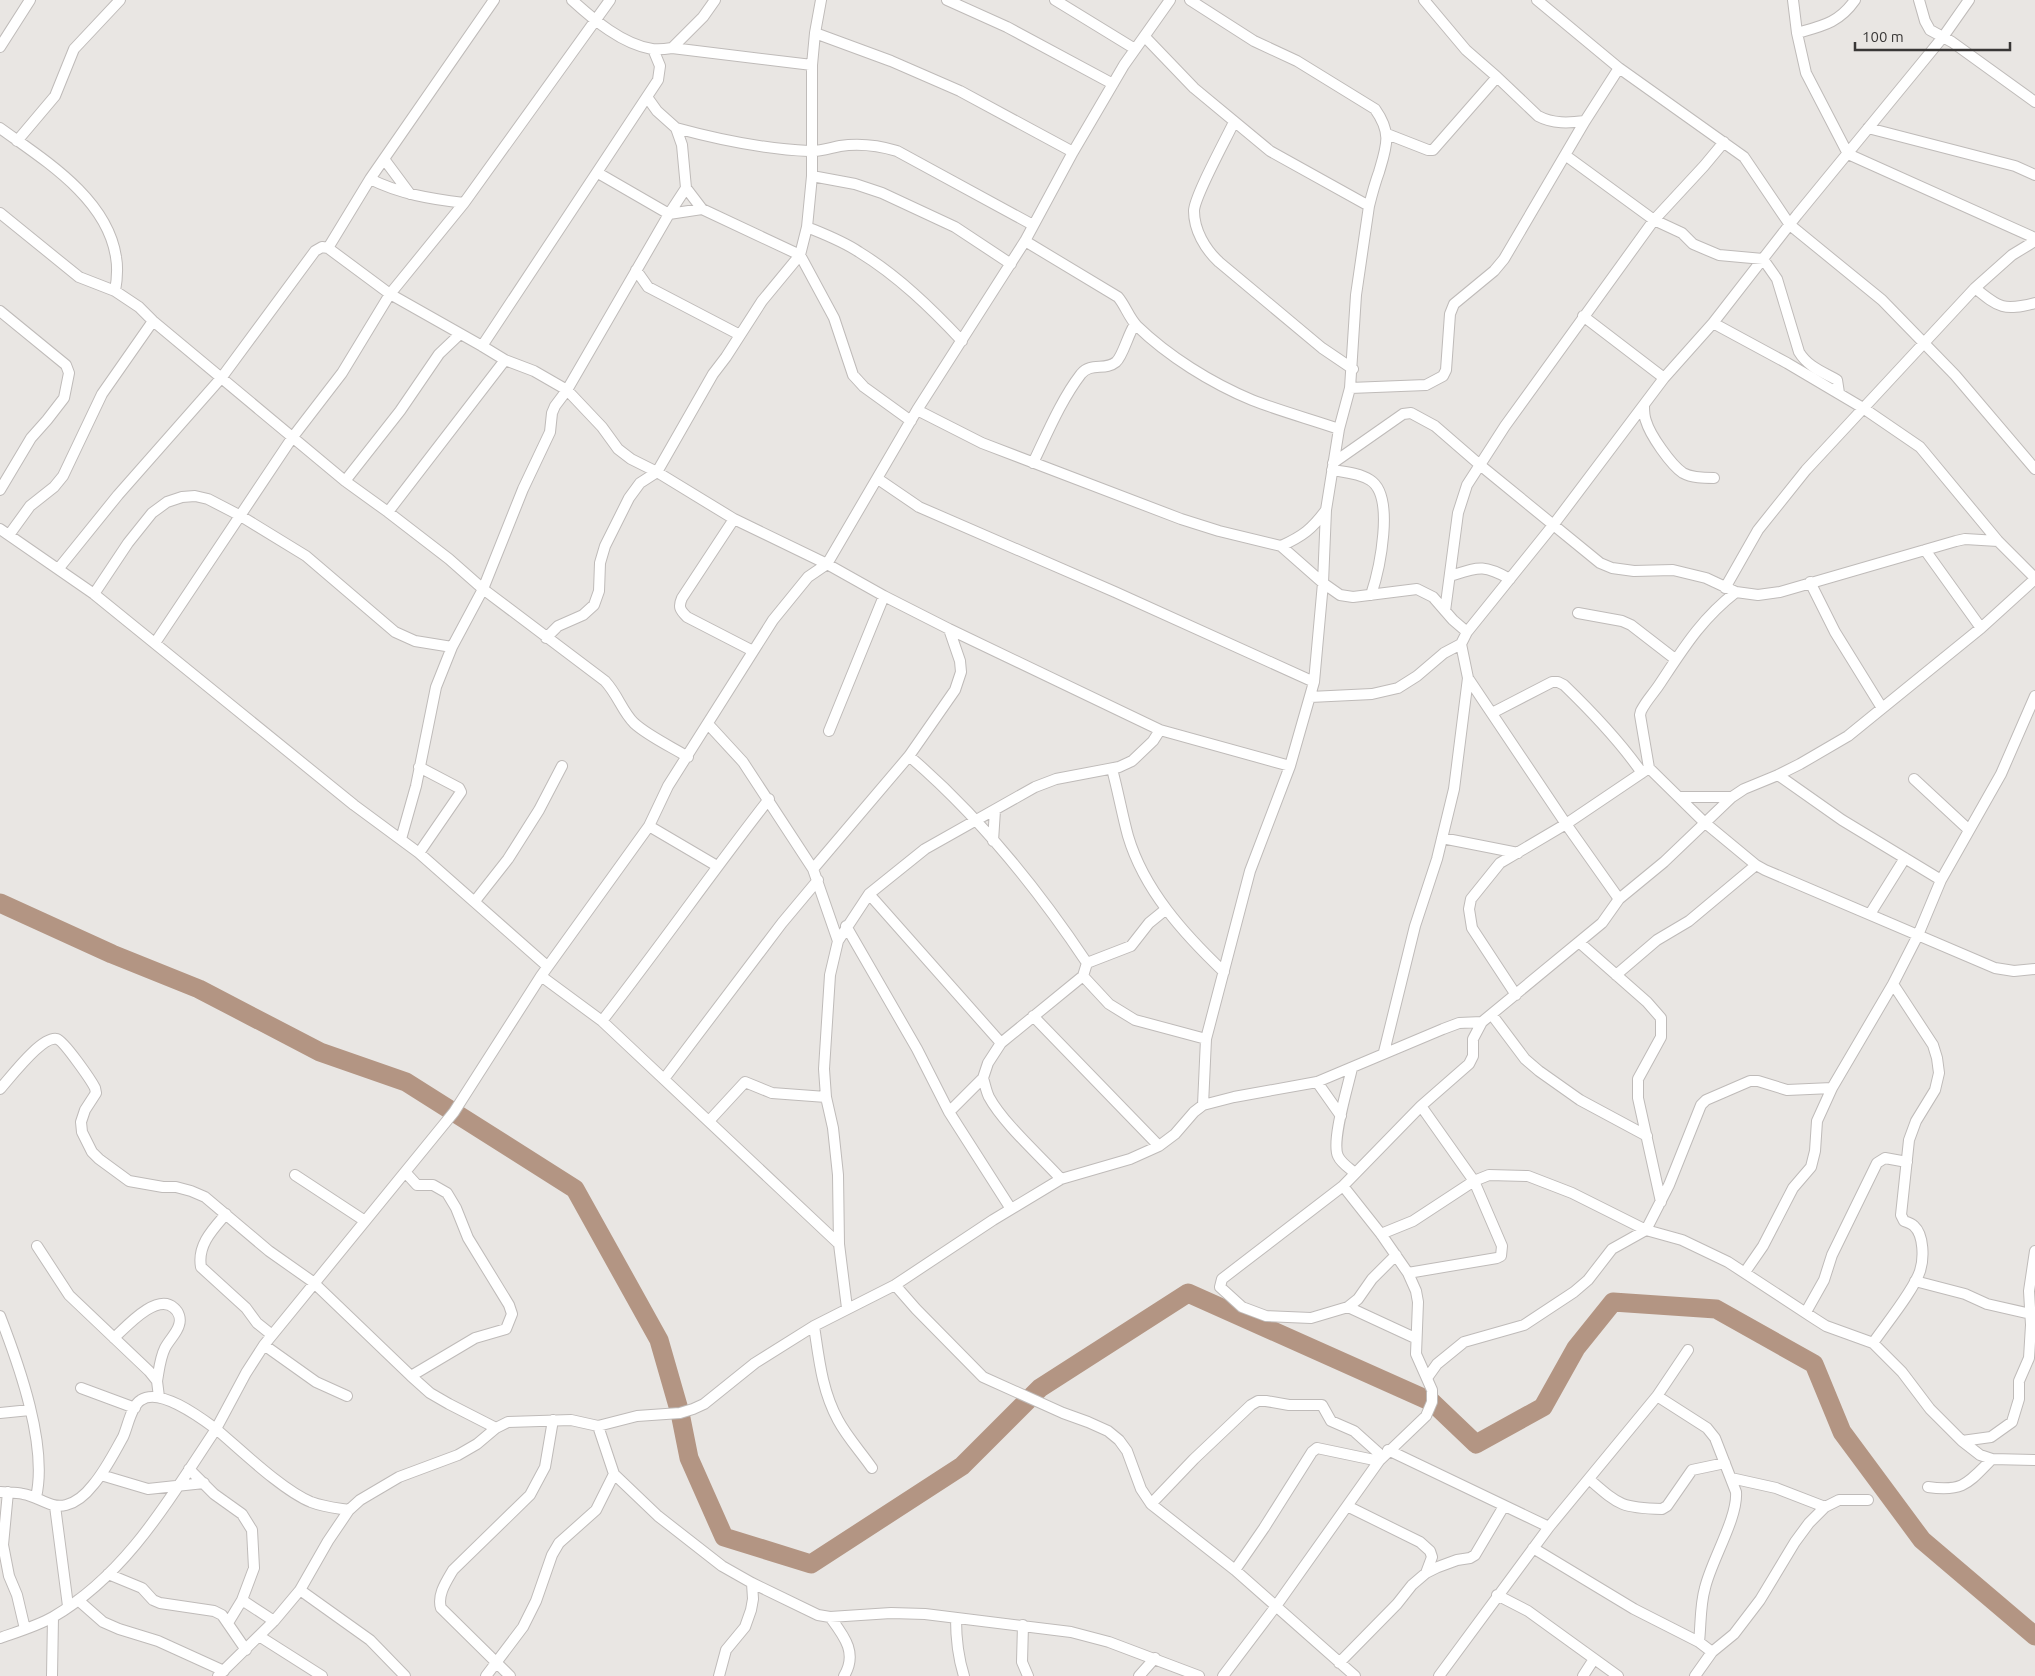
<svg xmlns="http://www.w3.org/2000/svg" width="2035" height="1676" font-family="Ubuntu,sans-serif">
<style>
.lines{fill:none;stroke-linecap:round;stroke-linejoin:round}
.river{stroke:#b39583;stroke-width:19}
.street-casing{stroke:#bfbbb9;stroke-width:12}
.street{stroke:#fff;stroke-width:10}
</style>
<rect width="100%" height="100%" fill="#e9e6e3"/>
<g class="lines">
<path class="river" d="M0 903 112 954 199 989 320 1052 406 1082 575 1189 659 1340 680 1413 689 1458 724 1537 811 1564 962 1466 1040 1388 1188 1293 1432 1402 1476 1444 1543 1407 1576 1348 1613 1302 1716 1309 1814 1364 1842 1432 1922 1540 2035 1636"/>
<g class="street-casing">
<path id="street" d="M572 0C594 20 622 44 652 49 659 50 666 49 672 48L703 17 715 0
M947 0 1007 27 1113 84
M1055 0 1135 49
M1190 0 1254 41 1297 61 1375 109C1392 133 1387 145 1379 172 1375 183 1372 194 1369 206
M1424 0 1466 50 1497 77
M1537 0 1619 68 1744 157 1790 225 1882 300 1955 375 2035 469
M1793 0 1797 33 1806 73 1848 154 2035 238
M1919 0 1925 21 1930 30 1952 42 2035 102
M815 33 891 61 960 91 1073 152
M1797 33C1822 26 1839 23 1855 0
M1145 37 1194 88 1270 151 1369 206 1356 295 1350 388 1339 429 1326 510 1323 583 1314 682 1290 766 1250 871 1206 1039 1203 1105
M0 47 30 0
M672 48 812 65
M647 97 657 111 676 128 682 145 686 188 702 209 800 255 834 318 853 375 864 387 911 421
M1234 122C1226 139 1194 197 1194 211 1194 230 1205 249 1219 262L1322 348 1353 369
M0 128C44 160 107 198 116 257 118 268 117 280 115 291
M676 128C720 140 763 149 809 151 819 152 830 148 840 146 860 143 877 145 897 151L1033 225
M1868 128 2015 166 2035 175
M1387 134 1428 150H1433L1497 77 1538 116C1553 124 1569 123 1585 121
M17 141 55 96 74 49 120 0
M1565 155 1654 220 1682 233 1693 244 1719 255 1763 259 1777 279 1799 352C1808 367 1823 372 1837 380L1839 393
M384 159 410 194
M598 173 669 214 702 209
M812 176 855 184 882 193 955 227 1011 264
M370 179C400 194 431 199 464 203
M0 213 79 277 115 291 139 307 153 321 345 481 388 512 449 559 483 589 605 681C618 695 622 711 634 723 648 736 672 747 688 757
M807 227C824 234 843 241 859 252 898 276 931 308 962 341
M1025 241 1118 297C1125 305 1129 318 1137 326 1168 356 1211 383 1252 400 1280 411 1310 419 1339 429
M328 248 370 179 494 0
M636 270 648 287 740 335
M1975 288C1999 308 2004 311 2035 303
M0 311 66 365 69 373 64 398 47 420 31 438 0 490
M1583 316 1664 378
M1713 323 1787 363 1863 408 1920 447 1998 541 2035 578
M482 346 658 80 660 66 653 49
M1350 388 1426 385 1443 376 1446 370 1450 314 1454 304 1494 271 1504 259 1585 121 1619 68
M1644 406C1644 411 1644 416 1646 421 1650 435 1671 465 1683 473 1692 478 1704 478 1714 478
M917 410 982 443 1181 519 1219 531 1281 546 1323 583 1340 595 1353 597 1417 589 1433 597 1453 620 1467 632
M1033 463C1047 434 1061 400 1081 374 1091 362 1105 371 1116 362 1123 356 1128 334 1135 324
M1333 463 1403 414 1411 413 1435 426 1480 465 1600 563 1612 568 1634 571 1673 570 1706 578 1736 592 1758 595 1780 592 1956 541 1965 539 1998 541
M1332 470C1344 472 1359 473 1370 480 1396 496 1379 571 1371 595
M878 479 919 507 1115 592 1314 682
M345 481 400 411 439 354 460 334
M388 512 505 360
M734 519 682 598C678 607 680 610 687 617L753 651
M0 529 94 594 354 805 419 853 547 966
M9 535 30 506 54 487 63 476 102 394 153 321
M1281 546C1303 536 1312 529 1326 510
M1925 550 1981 628
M59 568 118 495 222 377 315 251 322 247 328 248 390 294 482 346 505 360 534 371 567 390 602 427 618 449 631 459 657 472 734 519 827 564 884 596 949 629 1160 730 1290 766
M1450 576C1479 567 1483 564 1510 579
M1810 582 1835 632 1882 708
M1725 588 1758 530 1806 470 1975 288 2012 255 2035 241
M1736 592C1701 619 1683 649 1659 685 1653 694 1646 701 1641 711L1640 715 1649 768 1704 822 1756 865 1765 870 1995 968 2014 971 2035 969
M94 594 128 543 152 513 167 502 182 497 195 496 208 499 239 515 306 556 395 632 415 641 452 647
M1445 611 1458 513 1467 485 1505 426 1654 220 1704 166 1724 142
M1578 613 1622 621 1631 625 1675 659
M546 638 558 626 583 615 594 605 599 591 600 563 605 546 629 498 640 483 657 472 713 374 726 357 762 301 800 255 807 227 812 176V65L815 33 821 0
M155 643 292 438 342 373 390 294 464 203 610 0
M1468 678 1566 824 1619 899
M1310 697 1372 694 1398 688 1417 676 1444 653 1461 644
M1492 713 1552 682H1558L1564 685C1593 713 1619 740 1642 773
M708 724 743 762 813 869 838 941 830 975 824 1069 826 1097 833 1128 838 1175 839 1244
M829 731 884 596
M909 756C978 815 1037 888 1087 963L1083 976 1001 1043 988 1063 983 1078 949 1112
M1112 769C1118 791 1122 814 1128 836 1144 890 1184 934 1224 972
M1778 775 1842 820 1941 880
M1914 779 1969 830
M1679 797H1732
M649 826 717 866
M1442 838 1518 853
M401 839 416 786 436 687 452 647 483 589 523 489 550 432 552 413 555 406 567 390 669 214 686 188
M993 841 995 810
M419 853 461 792 459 788 419 767
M813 869 909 756 955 690 961 672 960 661 949 629
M869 894 1001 1043
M475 901 508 859 539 810 562 766
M1870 914 1905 858
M846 926 917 1049 949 1112 1011 1209
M838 941 869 894 925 849 1035 787 1056 779 1119 767 1132 761 1153 741 1160 730
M1580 943 1647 1002 1661 1018V1037L1638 1079V1098L1661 1202
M1087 963 1131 946 1149 923 1165 910
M1616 975 1657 940 1689 921 1756 865
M541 976 602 1021 839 1244 847 1308
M1083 976 1109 1004 1135 1020 1206 1039
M1516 995 1472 928 1469 909 1471 899 1500 863 1566 824 1649 768
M1492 1015 1525 1059 1539 1071 1580 1100 1647 1136
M1033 1016 1159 1146
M602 1021C659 948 712 872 769 799
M1384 1052 1415 926 1437 859 1454 789 1468 678 1461 644 1467 632 1554 524 1664 378 1713 323 1797 215 1943 37 1969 0
M1352 1068C1348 1087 1331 1141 1338 1156 1341 1163 1349 1168 1355 1173
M983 1078C985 1084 986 1091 989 1097 1003 1123 1040 1156 1061 1179
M664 1079 782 923 818 880
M1317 1082 1341 1116
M0 1089C10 1078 42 1035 57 1039 64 1041 91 1080 95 1088L96 1093 85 1110 81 1122 82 1132 92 1152 99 1159 129 1181 163 1187H176L191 1191 205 1197 269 1251 313 1282 411 1376 430 1393 449 1404 496 1428
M709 1121 745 1082 772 1093 826 1097
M406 1173 417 1185H433L447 1193 456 1208 468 1238 509 1305 512 1314 506 1329 475 1338 411 1376
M295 1175 365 1221
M226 1214C213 1229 197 1245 201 1267L246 1308 257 1323 272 1335
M1381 1234 1413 1221 1474 1181 1489 1175 1528 1176 1572 1193 1646 1230 1682 1240 1728 1262 1815 1319 1826 1326 1873 1343 1902 1372 1930 1409 1962 1441 1980 1455 1992 1459 2035 1460
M37 1246 69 1295 149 1371 157 1381 159 1397
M1396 1255 1372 1279 1358 1299 1348 1307 1311 1318 1266 1316 1242 1307 1220 1287 1222 1279 1343 1186 1421 1106 1469 1064 1473 1056V1039L1482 1022
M1745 1272 1763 1246 1793 1188 1811 1167 1815 1151 1817 1121 1832 1088 1893 984 1918 935 1941 880 2001 774 2035 696
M1408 1273 1497 1258 1501 1256 1502 1246 1474 1181 1421 1106
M1915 1281 1965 1294 1987 1304 2035 1315
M895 1285 916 1309 983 1377 1063 1413 1088 1422 1108 1431 1119 1440 1127 1451 1141 1489 1151 1504 1235 1570 1355 1676
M1348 1307 1415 1338
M1806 1312 1824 1280 1832 1255 1877 1163 1885 1158 1907 1162
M0 1316C19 1365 48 1446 36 1497
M814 1326C819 1359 822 1391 838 1420 847 1437 861 1452 872 1468
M114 1338C126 1327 157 1292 174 1308 179 1312 181 1319 179 1325 177 1333 169 1340 165 1348 160 1358 159 1370 157 1381
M1873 1343C1886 1324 1914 1290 1920 1271 1924 1259 1924 1235 1914 1226 1912 1224 1907 1222 1904 1221L1901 1215 1909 1140 1916 1121 1935 1090 1939 1073 1937 1058 1933 1045 1893 984
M264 1345 316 1382 347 1396
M1427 1378 1437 1364 1464 1342 1524 1325 1574 1292 1588 1280 1612 1249 1646 1230 1669 1185 1701 1105 1706 1100 1750 1081H1758L1787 1090 1832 1088
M81 1388 135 1408
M1657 1396 1707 1428 1715 1438 1736 1492C1738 1518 1711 1561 1705 1588 1700 1605 1701 1624 1699 1642
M0 1413 30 1410
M598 1426 614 1474 658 1516 722 1566 752 1583 818 1615 830 1617 891 1613 925 1614 1071 1632 1109 1642 1199 1676
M1962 1441 1991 1437 2012 1422 2019 1399V1381L2029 1358 2031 1325 2029 1291 2035 1251
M1388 1450 1549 1527
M189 1469 214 1494 242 1514 252 1530 254 1568 242 1600 228 1623
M101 1475 148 1489 204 1483
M1731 1478 1776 1488 1825 1507
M1589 1479C1619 1505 1621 1508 1662 1509L1667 1506 1692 1470 1725 1463
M1928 1487C1964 1492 1968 1483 1992 1459
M0 1492C7 1493 15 1492 23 1494 38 1496 50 1509 66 1505 78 1502 86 1494 93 1485 105 1471 114 1453 123 1437 128 1426 131 1406 141 1400 160 1387 201 1418 216 1429 170 1498 127 1574 53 1617 37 1626 17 1632 0 1638
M8 1492 3 1545 9 1576 17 1595 25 1629
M1151 1504 1194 1459 1251 1405 1258 1401H1266L1289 1405H1322L1331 1421 1354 1431 1383 1457
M55 1506 68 1606
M1347 1506 1420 1542 1430 1551 1432 1557 1426 1573
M349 1510C336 1508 324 1507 311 1502 282 1490 241 1450 216 1429L246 1373 264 1345 454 1112 541 976 649 826 668 786 773 620 808 577 827 564 917 410 1025 241 1073 152 1124 65 1170 0
M1533 1548 1634 1609 1699 1642 1712 1652
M1235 1570 1264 1528 1312 1452 1317 1448 1379 1461
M108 1574 142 1588 153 1600 160 1603 214 1611 222 1615 246 1650
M300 1590 370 1640 405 1676
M1497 1595 1528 1611 1618 1676
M78 1600 103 1622 119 1629 158 1641 224 1671
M242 1600 274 1621
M830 1617C844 1636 858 1653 844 1676
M956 1619C956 1639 958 1657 964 1676
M1023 1625 1022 1662 1028 1676
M259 1636 322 1676
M1339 1663 1397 1604 1412 1585 1426 1573 1438 1567 1457 1560 1470 1558 1475 1555 1504 1506
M52 1676 53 1617
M218 1676 274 1621 300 1590 328 1541 349 1510 360 1500 399 1477 458 1455 477 1444 496 1428 508 1422 571 1420 598 1426 637 1416 680 1413 693 1409 704 1404 755 1363 814 1326 895 1285 993 1220 1061 1179 1130 1159 1159 1146 1175 1134 1194 1112 1203 1105 1234 1097 1317 1082 1443 1029 1459 1023 1482 1022 1602 923 1619 899 1664 862 1732 797 1744 789 1778 775 1800 764 1848 736 1981 628 2035 579
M486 1676 523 1627 536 1601 552 1555 559 1543 596 1510 614 1474
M510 1676 441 1608C437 1595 446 1582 453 1570L530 1495 545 1467 553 1420
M719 1676 726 1650 745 1627 751 1610 753 1599 752 1583
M1139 1676 1155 1658
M1223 1676 1276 1606 1379 1461 1426 1416 1432 1402V1390L1416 1354 1418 1302 1416 1291 1408 1273 1381 1234 1343 1186
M1439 1676 1549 1527 1657 1396 1688 1350
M1583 1676 1594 1659
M1695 1676 1712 1652 1734 1634 1760 1600 1795 1542 1809 1523 1825 1507 1839 1500H1868"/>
</g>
<use href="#street" class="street"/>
</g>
<path d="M1855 42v8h155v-8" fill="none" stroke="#393736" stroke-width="2.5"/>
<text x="1862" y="42" font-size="15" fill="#393736" stroke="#e9e6e3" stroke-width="4" paint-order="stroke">100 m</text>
</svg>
